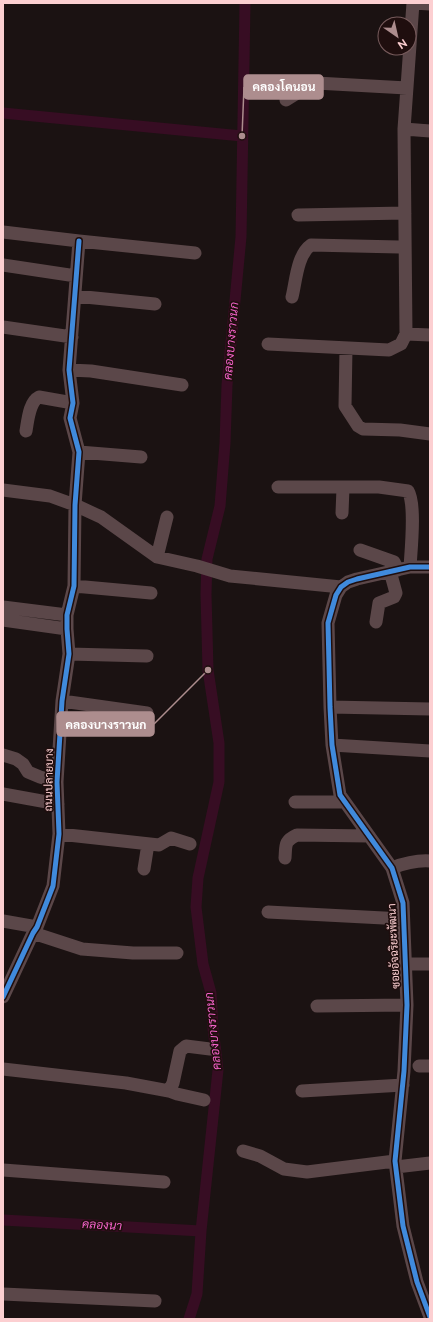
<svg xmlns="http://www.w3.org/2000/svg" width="433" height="1322" font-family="Raleway,Sarabun,sans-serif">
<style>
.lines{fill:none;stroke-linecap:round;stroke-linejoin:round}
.canal{stroke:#370d23;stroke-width:11}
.minor{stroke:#5b4749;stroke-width:13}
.cycleway-casing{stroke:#1f0e0e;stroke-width:8}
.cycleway{stroke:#408adc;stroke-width:5}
.labels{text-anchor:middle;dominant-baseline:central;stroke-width:3.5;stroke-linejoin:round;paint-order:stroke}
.street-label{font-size:11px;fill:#fccfd1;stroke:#1f0e0e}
.water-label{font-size:12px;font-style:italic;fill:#f663cb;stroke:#1f0e0e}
.leader{fill:none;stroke:#ad8d8e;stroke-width:1.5}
.callout-dot{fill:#ad8d8e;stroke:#1f0e0e;stroke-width:1.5}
.callout{fill:#ad8d8e;stroke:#ad8d8e;stroke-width:1.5}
.callout-label{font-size:12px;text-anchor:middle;font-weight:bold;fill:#fff}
</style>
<rect width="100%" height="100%" fill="#1b1212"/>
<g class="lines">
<path class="canal" d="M3 113 242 136
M3 1220 201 1231
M189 1319 197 1294 201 1231 218 1070 213 1028 211 993 203 964 196 907 198 878 219 782V743L208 670 206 594 207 559 220 506 225 443 227 385 241 237 245 3"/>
<path class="minor" d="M286 100 310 85 316 83 407 88
M404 129 430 131
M298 215 405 213
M3 232 79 241 195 253
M3 265 76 276
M75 296 155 304
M292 297C296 281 297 255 311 245L399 247 405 244
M3 327 72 337
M406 334 430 335
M268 344 389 350 401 344 406 334 404 129 413 3 430 4
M346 348 345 406 358 426 363 429 400 430 430 434
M69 370 91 371 182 385
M26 431C28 420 29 402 39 397L73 403
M79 452 141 457
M278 487H379L408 491C416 504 411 550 410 567
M3 490 50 496 75 505 101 517 157 557 197 566 230 576 341 587
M342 513 343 488
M360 550 394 562 398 570
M157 557 167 517
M430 567H410L357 579 348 582 341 587 336 595 328 623 330 707 332 745 340 795 392 868 403 903 407 1005 404 1071 395 1161 403 1226 417 1282 430 1317
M74 586 151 593
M3 607 67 615
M3 620 67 629
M376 622 379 603 394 597 396 593 390 571
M69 654 147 656
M62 701 147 713
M330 707 430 709
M332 745 430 751
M3 755 16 759 23 764 28 772 40 777 57 782
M3 794 58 804
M295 802H345
M59 834 159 845 171 838 190 844
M285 858C286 845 284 841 297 835L369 836
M392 868C405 863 416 860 430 861
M144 869 148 844
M268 912 403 919
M3 921 37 927
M33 933 82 949 133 953H177
M405 964H430
M3 997 33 933 37 927 53 886 59 834 57 782 62 701 69 654 67 629V615L74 586 75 505 79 452 70 418 73 403 69 370 79 241
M317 1006 407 1005
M419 1066H430
M3 1069 126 1083 169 1091 173 1083 180 1051 186 1046 210 1049
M169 1091 177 1094 204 1100
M302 1091 403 1085
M243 1151 260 1156 284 1169 307 1172 395 1161
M396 1167 430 1163
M3 1170 164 1182
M3 1294 155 1301"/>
<g class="cycleway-casing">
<path id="cycleway" d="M430 567H410L357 579 348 582 341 587 336 595 328 623 330 707 332 745 340 795 392 868 403 903 407 1005 404 1071 395 1161 403 1226 417 1282 430 1317
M3 997 33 933 37 927 53 886 59 834 57 782 62 701 69 654 67 629V615L74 586 75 505 79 452 70 418 73 403 69 370 79 241"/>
</g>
<use href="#cycleway" class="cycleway"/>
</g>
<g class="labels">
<g class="street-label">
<text transform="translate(49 780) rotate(-89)">ถนนปลายบาง</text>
<text transform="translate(394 946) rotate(-93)">ซอยอัจฉริยะพัฒนา</text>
</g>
<g class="water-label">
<text transform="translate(231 341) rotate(-85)">คลองบางราวนก</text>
<text transform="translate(213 1031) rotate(-96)">คลองบางราวนก</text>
<text transform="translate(102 1225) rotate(3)">คลองนา</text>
</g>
</g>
<path class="leader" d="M242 136L244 87M208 670L154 724"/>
<g class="callout-dot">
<circle cx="242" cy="136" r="4"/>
<circle cx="208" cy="670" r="4"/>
</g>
<g class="callout">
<rect x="244" y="75" width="79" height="24" rx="4"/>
<rect x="57" y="712" width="97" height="24" rx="4"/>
</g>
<g class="callout-label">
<text x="284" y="91">คลองโคนอน</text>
<text x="106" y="729">คลองบางราวนก</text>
</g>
<rect width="433" height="1322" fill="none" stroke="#fccfd1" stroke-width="8"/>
<g transform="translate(397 36) rotate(146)"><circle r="19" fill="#1f0e0e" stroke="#775b5c"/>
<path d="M0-3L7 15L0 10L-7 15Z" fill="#ad8d8e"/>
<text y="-6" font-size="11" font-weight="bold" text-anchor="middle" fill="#fccfd1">N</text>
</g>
</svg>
